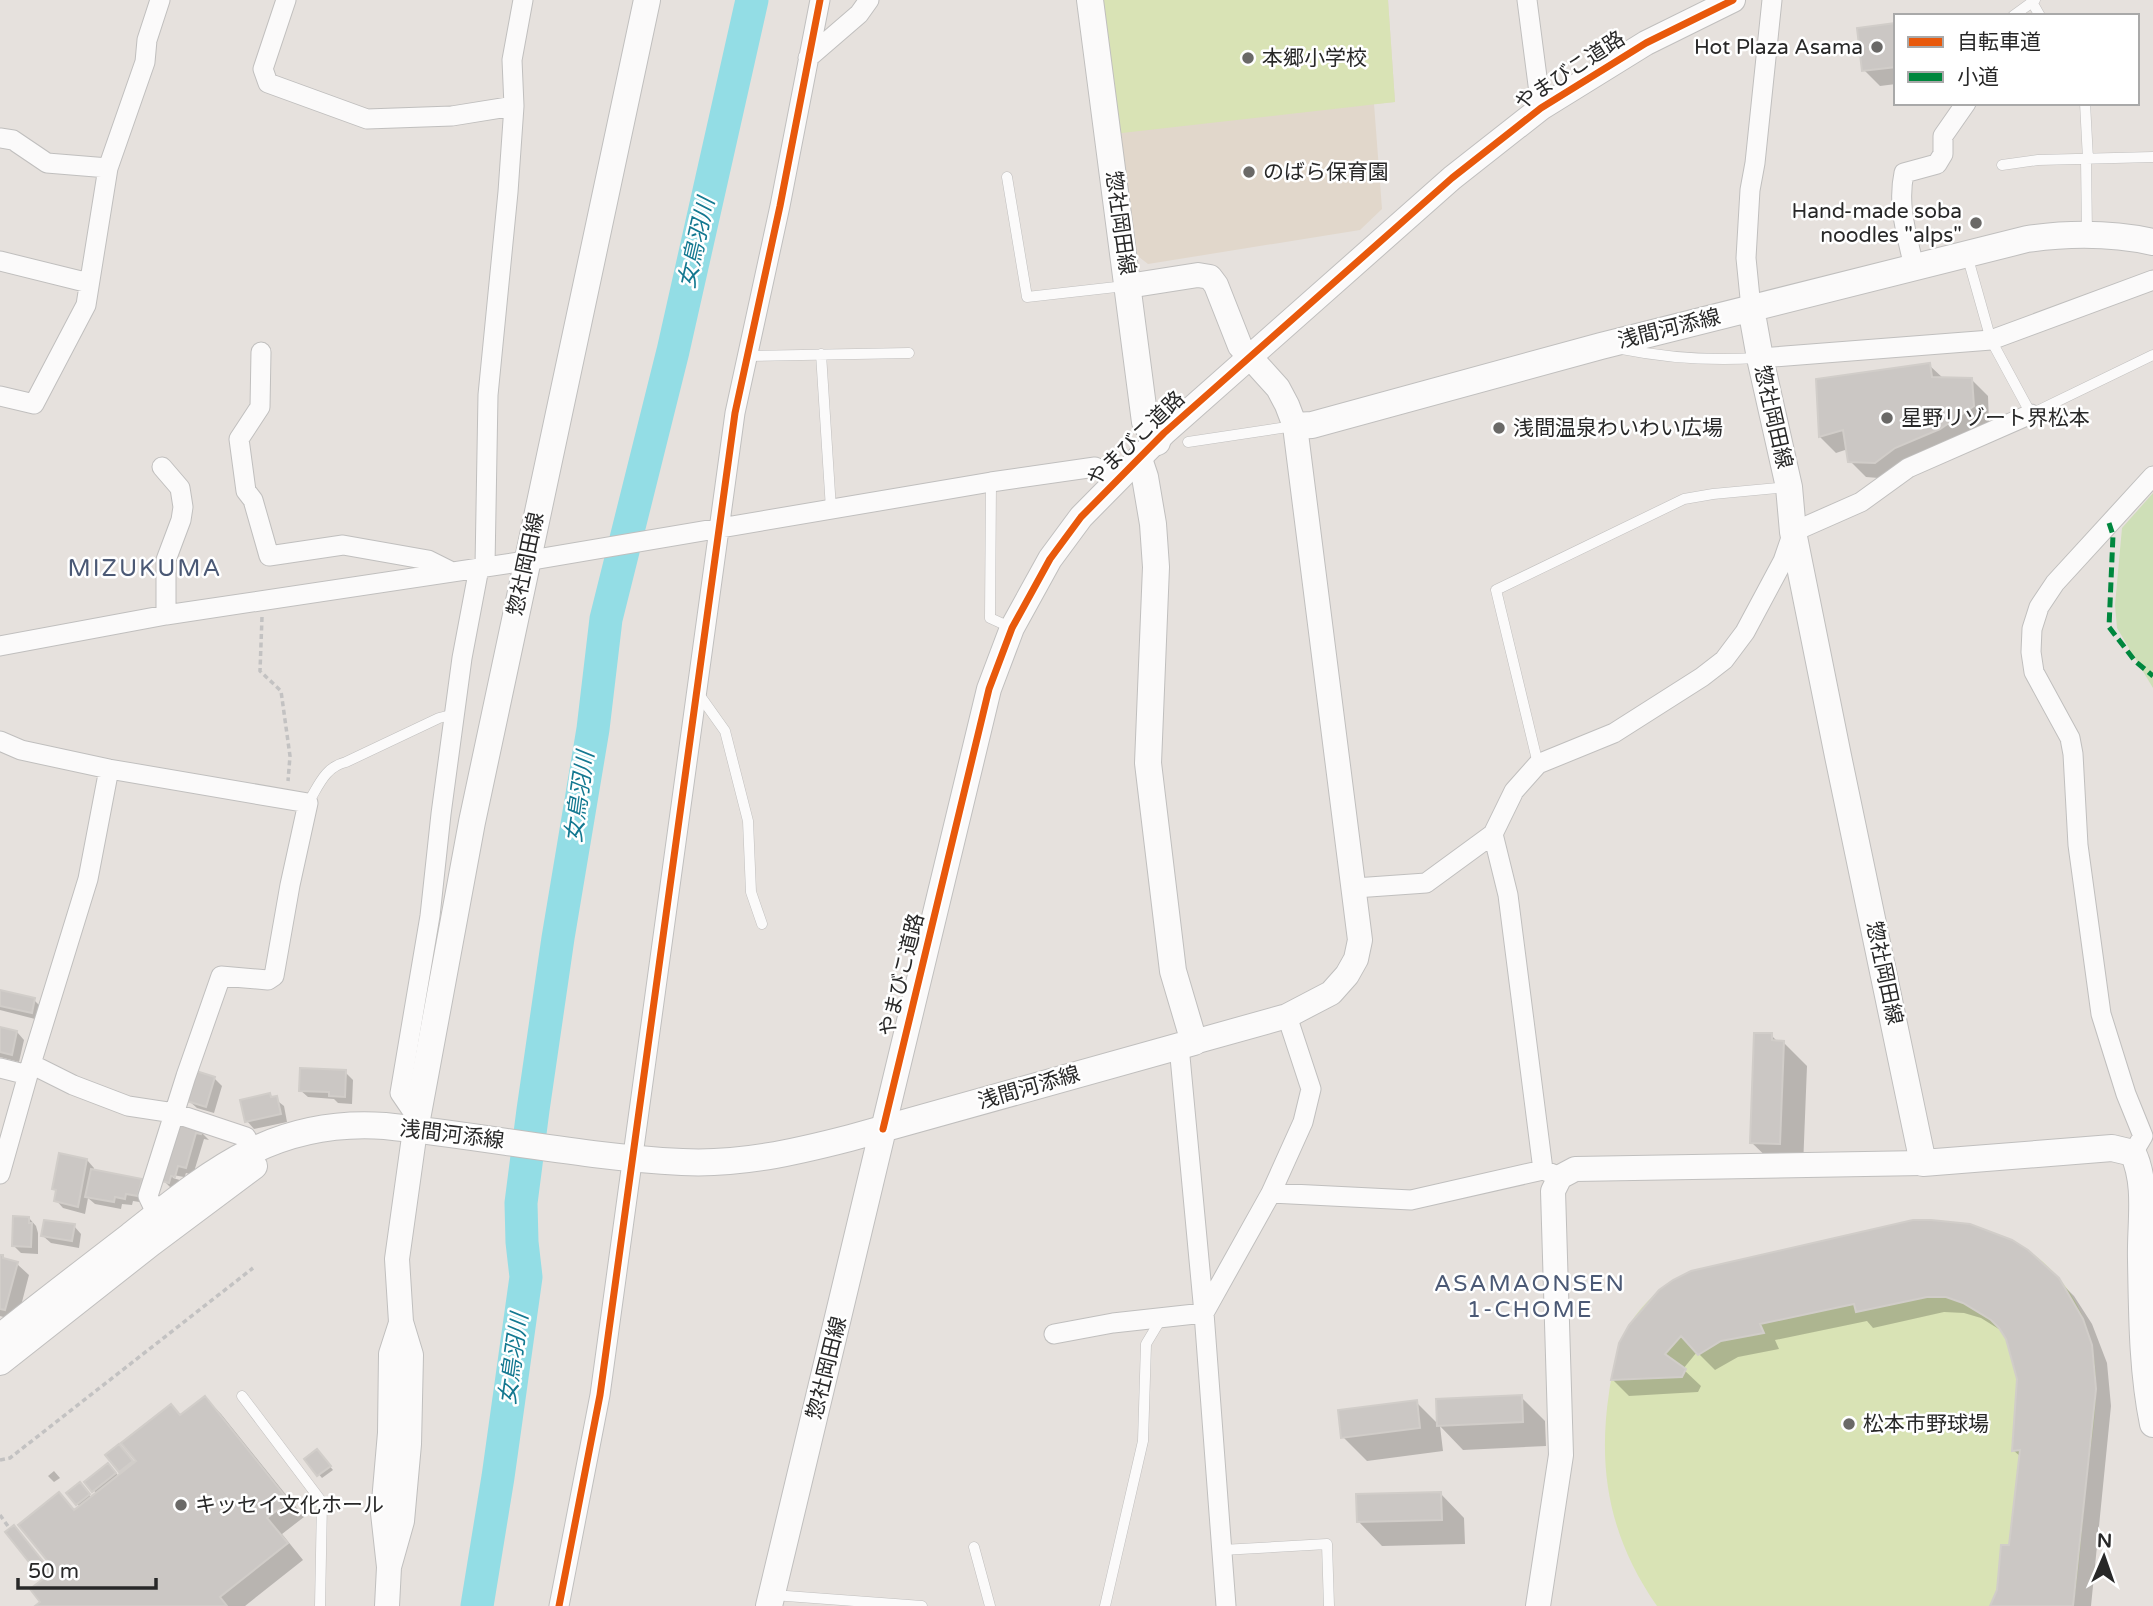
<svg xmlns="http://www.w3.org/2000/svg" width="2153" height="1606" font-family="'Varela Round','Noto Sans JP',sans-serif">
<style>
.education{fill:#e1d7cb}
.green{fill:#cedfb7}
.pitch{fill:#d9e3b5}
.shadow{fill:#0003;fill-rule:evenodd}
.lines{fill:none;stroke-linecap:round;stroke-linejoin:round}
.river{stroke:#93dde5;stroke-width:33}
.building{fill:#cbc7c4;stroke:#d1cdc9;stroke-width:2}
.service-casing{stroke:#c0bfbe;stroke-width:11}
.minor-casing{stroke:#c0bfbe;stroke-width:21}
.tertiary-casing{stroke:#c0bfbe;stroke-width:26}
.secondary-casing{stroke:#c0bfbe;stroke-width:28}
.path{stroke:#c3c2c2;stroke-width:3.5;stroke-dasharray:5 3.5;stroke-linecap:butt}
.service{stroke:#fbfafa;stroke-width:10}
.minor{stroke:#fbfafa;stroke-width:19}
.tertiary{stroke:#fbfafa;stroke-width:24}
.secondary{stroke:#fbfafa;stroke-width:26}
.quiet{stroke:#00873e;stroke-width:5;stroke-dasharray:10 5;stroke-linecap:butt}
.cycleway-casing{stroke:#fff;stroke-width:11}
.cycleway{stroke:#e8590c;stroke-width:7}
.poi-dot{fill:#6a6967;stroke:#fff;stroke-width:2.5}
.labels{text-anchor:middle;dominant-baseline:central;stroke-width:5;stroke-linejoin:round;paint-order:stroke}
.poi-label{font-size:21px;fill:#282828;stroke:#fff;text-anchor:start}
.street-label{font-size:21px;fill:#282828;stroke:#fff}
.water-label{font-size:23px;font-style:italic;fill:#137890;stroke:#fff}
.neighbourhood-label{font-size:23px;letter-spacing:2px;fill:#4b5975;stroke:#fff}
.quarter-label{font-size:24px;letter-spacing:2px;fill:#4b5975;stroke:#fff}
</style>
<rect width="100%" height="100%" fill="#e6e1dd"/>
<path class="education" d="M1097 0H1388L1395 102 1374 104 1382 209 1360 230 1148 264 1130 250Z"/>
<path class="green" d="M2153 493V688L2117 628 2115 605 2122 528Z"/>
<path class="pitch" d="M1097 0H1388L1395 102 1113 134Z
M1913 1220C1996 1217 2074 1260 2092 1347 2102 1391 2091 1440 2086 1484 2082 1525 2080 1566 2073 1606H1657C1611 1540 1597 1473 1609 1393 1619 1332 1634 1301 1691 1271Z"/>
<path class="shadow" d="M1896 25V84L1880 86 1864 70Z
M1929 365 1944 379 1972 380 1988 396 1989 422 1891 479 1866 477 1850 461 1848 449 1836 453 1820 437 1818 380Z
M0 992 34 1000 42 1008 39 1020 0 1010Z
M0 1028 17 1032 24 1040 19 1062 0 1057Z
M1771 1035 1778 1042H1783L1807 1066 1803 1167 1776 1166 1751 1142Z
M345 1072 353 1080 352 1104 338 1103 334 1099 308 1097 300 1090Z
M214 1078 222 1086 214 1113 197 1108 189 1101Z
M270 1095 284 1106 287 1122 254 1129 247 1121Z
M180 1126 201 1132 209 1140 204 1139 193 1175 186 1173 182 1184 172 1189 164 1181ZM173 1175 184 1177 183 1181 173 1178Z
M87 1160 94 1168 93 1172 141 1181 148 1188 146 1203 133 1201 132 1205 122 1204 121 1209 95 1204 88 1198 85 1214 63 1208 56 1200 57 1192 54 1189Z
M29 1218 36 1226 38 1233V1254L21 1253 14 1246Z
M74 1226 81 1234 79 1248 51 1243 43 1236Z
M0 1258 17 1264 29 1275 17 1321 0 1316Z
M2057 1279 2074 1296 2092 1324 2107 1363 2111 1406 2091 1606H1991L1999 1590 2011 1547 2021 1457 2013 1450 2019 1379 2008 1339 2002 1331 1981 1318 1964 1313 1944 1312 1873 1328 1867 1321 1775 1340 1779 1349 1738 1357 1715 1370 1697 1352 1683 1369 1701 1386 1698 1392 1629 1396 1613 1380 1621 1344 1630 1326Z
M1521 1397 1545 1421 1546 1446 1463 1450 1440 1426 1443 1451 1367 1461 1343 1437 1416 1402 1439 1425Z
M205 1398 221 1414 304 1517 282 1534 303 1560 245 1606H38L42 1602 46 1579 22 1535 52 1574 57 1570 59 1495 76 1511 80 1507 68 1494 83 1488 92 1498 97 1494 86 1482 115 1472 119 1477 123 1473 107 1455 126 1454 135 1464 181 1417Z
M320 1455 333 1470 322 1478 307 1460Z
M54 1471 60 1478 54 1482 48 1476Z
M1440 1493 1464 1518 1465 1544 1382 1546 1358 1521Z"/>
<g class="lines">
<path class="river" d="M477 1606 498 1477 526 1277 522 1242 521 1203 533 1110 558 938 593 729 606 619 673 351 752 0"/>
</g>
<path class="building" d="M1896 23V67L1862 71 1857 28Z
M1930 363 1932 377 1972 378 1974 406 1940 429 1895 448 1875 463 1848 462 1843 430 1819 437 1816 379Z
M0 990 35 998 32 1013 0 1006Z
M0 1027 17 1031 12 1055 0 1052Z
M1754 1033H1772V1040L1784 1041 1780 1144 1750 1143Z
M300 1068 346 1070 345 1097 329 1096V1092L299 1091Z
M196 1071 215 1077 206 1107 187 1101Z
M270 1093 271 1097 277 1096 281 1114 245 1122 240 1100Z
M179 1124 202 1130 201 1134 196 1133 186 1168 178 1166 175 1177 171 1176 169 1183 162 1181Z
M59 1153 87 1159 78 1207 54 1201 56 1190 52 1189Z
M91 1169 142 1179 138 1196 126 1194 125 1199 115 1197 114 1202 85 1197Z
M13 1216 29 1217V1223H32L31 1247 12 1246Z
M44 1220 75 1224 72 1241 41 1236Z
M1913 1220H1931L1970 1224 2012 1240 2028 1250 2059 1278 2083 1319 2092 1345 2096 1389 2073 1606H1990L1997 1590 2001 1545H2009L2020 1450 2012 1451 2017 1379 2006 1339 1999 1328 1991 1320 1963 1303 1946 1297H1927L1856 1312 1854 1304 1760 1324 1764 1333 1721 1341 1698 1355 1681 1336 1665 1354 1686 1369 1682 1377 1611 1380 1619 1343 1629 1325 1659 1290 1673 1280 1691 1271Z
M0 1255H3V1258L18 1262 5 1310 0 1309Z
M1522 1395 1523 1422 1437 1426 1436 1399Z
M205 1396 289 1501 267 1518 288 1543 220 1597 227 1606H35L40 1602 30 1589 55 1570 18 1525 59 1492 74 1510 136 1461 121 1443 171 1404 180 1415Z
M1417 1400 1420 1428 1341 1438 1338 1410Z
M119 1444 133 1461 119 1472 105 1455Z
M317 1449 331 1466 317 1476 304 1459Z
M108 1463 116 1473 92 1492 84 1482Z
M80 1482 90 1494 76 1505 66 1493Z
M1441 1492 1442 1520 1357 1522 1356 1494Z
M14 1525 50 1570 41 1577 5 1532Z"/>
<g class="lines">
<g class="service-casing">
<path id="service" d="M2032 2 2040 16
M2013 16 2035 0
M2085 103 2088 159
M2086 159 2087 234
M2002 165 2038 160 2153 157
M1007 177 1027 297 1125 286
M1967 255 1991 340 2031 414 2153 355
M1622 349C1667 358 1711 361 1757 358
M821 354 831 509
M748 356 909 353
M1188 442 1294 426
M991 482 990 618 1012 628
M698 693 725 731 748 821 751 892 762 924
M1538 764 1496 590 1684 499 1713 494 1788 487
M308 803C319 785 325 767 346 762L439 718 455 714
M242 1396 322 1502 320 1606
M974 1547 990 1606
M1222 1550 1327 1544 1329 1606
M773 1595 922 1606
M1105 1606 1143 1441 1146 1344 1161 1319"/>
</g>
<g class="minor-casing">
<path id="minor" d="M286 0 263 69 268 83 367 119 452 116 514 106
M1527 0 1541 108
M808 58 859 14 869 0
M0 138 13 140 47 163 108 168
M0 261 89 283
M1914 267C1907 235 1897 206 1904 173L1937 164 1943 154V136L1966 103
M1751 308 1746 258 1750 190 1755 163 1772 0
M261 352 260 407 239 439 246 491 253 500 269 556 343 545 428 560 452 572
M1760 358 1991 340 2153 280
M0 396 34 404 86 305 108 168 145 62 147 40 160 0
M162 467 180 488 183 507 181 520 166 560V615
M485 566 488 395 508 192 514 106 512 60 523 0
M0 646 166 615 526 561 991 482 1095 467 1118 479
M0 741 21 750 109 769 308 803 290 885 274 976 268 980 221 976 186 1076 148 1196 157 1215
M1493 834 1508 895 1543 1170
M1355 888 1426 883 1493 834 1514 791 1538 764 1614 733 1702 677 1724 660 1745 632 1783 561 1793 532 1861 502 1908 468 2031 414
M1179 1046 1204 1313 1226 1606
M31 1064 73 1085 128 1106 174 1113 246 1137 252 1149
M0 1068 28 1075
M417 1118 400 1093 430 916 441 814 462 658 479 568
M2133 1153 2143 1136 2126 1094 2101 1014 2078 845 2073 754 2070 738 2034 672 2031 652 2032 629 2039 607 2055 583 2153 476
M0 1174 31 1064 88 879 109 769
M1271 1193 1411 1200 1543 1170 1553 1174
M1054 1334 1113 1323 1204 1313 1271 1193 1303 1122 1311 1089 1287 1016
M559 1606 600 1395 735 413 780 206 820 0"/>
</g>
<g class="tertiary-casing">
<path id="tertiary" d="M1128 286 1198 275 1210 277 1216 285 1240 346 1278 388 1287 405 1295 426 1360 940 1356 959 1347 975 1331 993 1287 1016 1194 1042
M883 1129 989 689 1012 628 1050 559 1081 517 1164 433 1452 178 1541 108 1646 43 1733 0
M389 1567 402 1521 409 1444 411 1355 401 1322 397 1259 415 1130
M387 1606 389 1567 383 1513 390 1433 391 1354 401 1323
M1538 1606 1561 1455 1553 1191 1560 1177 1575 1169 1923 1163"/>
</g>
<g class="secondary-casing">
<path id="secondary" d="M1090 0 1145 422 1157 442
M1751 308 1760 358 1789 487 1793 532 1838 756 1923 1163 2112 1148 2133 1153C2148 1185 2140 1224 2141 1259 2142 1314 2142 1370 2153 1424
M1295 426 1312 425 1601 346 2027 239C2069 233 2112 233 2153 242
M415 1130 472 822 647 0
M0 1337C43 1303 87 1269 130 1236 212 1171 274 1118 385 1126 484 1136 583 1157 682 1162 739 1165 796 1152 850 1138L1194 1042 1173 971 1148 763 1156 567 1153 524 1145 477 1139 459
M0 1362 151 1243 254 1166
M769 1606 883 1129"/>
</g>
<path class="path" d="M262 617 260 671 281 691 290 756 288 781
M0 1460 10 1458 253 1268
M0 1515 10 1529"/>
<use href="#service" class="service"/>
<use href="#minor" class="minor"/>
<use href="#tertiary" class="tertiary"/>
<use href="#secondary" class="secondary"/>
<path class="quiet" d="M2109 523 2113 535 2109 627 2135 661 2153 676"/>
<g class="cycleway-casing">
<path id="cycleway" d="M883 1129 989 689 1012 628 1050 559 1081 517 1164 433 1452 178 1541 108 1646 43 1733 0
M559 1606 600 1395 735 413 780 206 820 0"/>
</g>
<use href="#cycleway" class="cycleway"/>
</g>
<g class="poi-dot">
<circle cx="1877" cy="47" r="7"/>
<circle cx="1248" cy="58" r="7"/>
<circle cx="1249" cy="172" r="7"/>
<circle cx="1976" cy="223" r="7"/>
<circle cx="1887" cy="418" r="7"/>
<circle cx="1499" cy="428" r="7"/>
<circle cx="1849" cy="1424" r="7"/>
<circle cx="181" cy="1505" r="7"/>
</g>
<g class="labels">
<g class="poi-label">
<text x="1863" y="47" text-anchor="end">Hot Plaza Asama</text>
<text x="1262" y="58">本郷小学校</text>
<text x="1263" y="172">のばら保育園</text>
<text x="1962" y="211" text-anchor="end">Hand-made soba<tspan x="1962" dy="24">noodles "alps"</tspan></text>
<text x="1901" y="418">星野リゾート界松本</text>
<text x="1513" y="428">浅間温泉わいわい広場</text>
<text x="1863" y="1424">松本市野球場</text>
<text x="195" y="1505">キッセイ文化ホール</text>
</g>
<g class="street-label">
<text transform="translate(1570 71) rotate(-33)">やまびこ道路</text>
<text transform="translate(1120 223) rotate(82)">惣社岡田線</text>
<text transform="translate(1669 329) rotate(-14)">浅間河添線</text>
<text transform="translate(1773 417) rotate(77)">惣社岡田線</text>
<text transform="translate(1136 439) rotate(-44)">やまびこ道路</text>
<text transform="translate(526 564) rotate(-78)">惣社岡田線</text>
<text transform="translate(1884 973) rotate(78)">惣社岡田線</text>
<text transform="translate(902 975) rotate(-76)">やまびこ道路</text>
<text transform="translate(1029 1088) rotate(-16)">浅間河添線</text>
<text transform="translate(452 1135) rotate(7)">浅間河添線</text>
<text transform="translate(827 1368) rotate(-76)">惣社岡田線</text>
</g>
<g class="water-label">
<text transform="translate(697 243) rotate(-77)">女鳥羽川</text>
<text transform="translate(580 797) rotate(-82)">女鳥羽川</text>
<text transform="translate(514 1359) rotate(-82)">女鳥羽川</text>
</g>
<g class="neighbourhood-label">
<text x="1530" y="1284">ASAMAONSEN<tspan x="1530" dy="26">1-CHOME</tspan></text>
</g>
<g class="quarter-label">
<text x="145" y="568">MIZUKUMA</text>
</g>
</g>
<rect x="1894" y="14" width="245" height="91" fill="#ffffff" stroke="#a9a9a9" stroke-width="2"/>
<rect x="1908" y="37" width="35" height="10" fill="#e8590c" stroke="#a9a9a9" stroke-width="2"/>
<text x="1957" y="49" font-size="21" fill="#282828">自転車道</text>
<rect x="1908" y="72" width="35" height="10" fill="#00873e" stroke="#a9a9a9" stroke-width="2"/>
<text x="1957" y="84" font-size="21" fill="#282828">小道</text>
<g transform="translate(2104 1557) rotate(2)" stroke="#ffffff" stroke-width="5" paint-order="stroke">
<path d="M0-5L12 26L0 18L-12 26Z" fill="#282828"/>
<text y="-10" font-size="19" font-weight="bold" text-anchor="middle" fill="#282828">N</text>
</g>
<path d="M18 1578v10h138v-10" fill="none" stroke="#282828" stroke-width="3.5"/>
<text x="28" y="1578" font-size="21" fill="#282828" stroke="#ffffff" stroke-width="5" paint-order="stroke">50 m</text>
</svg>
